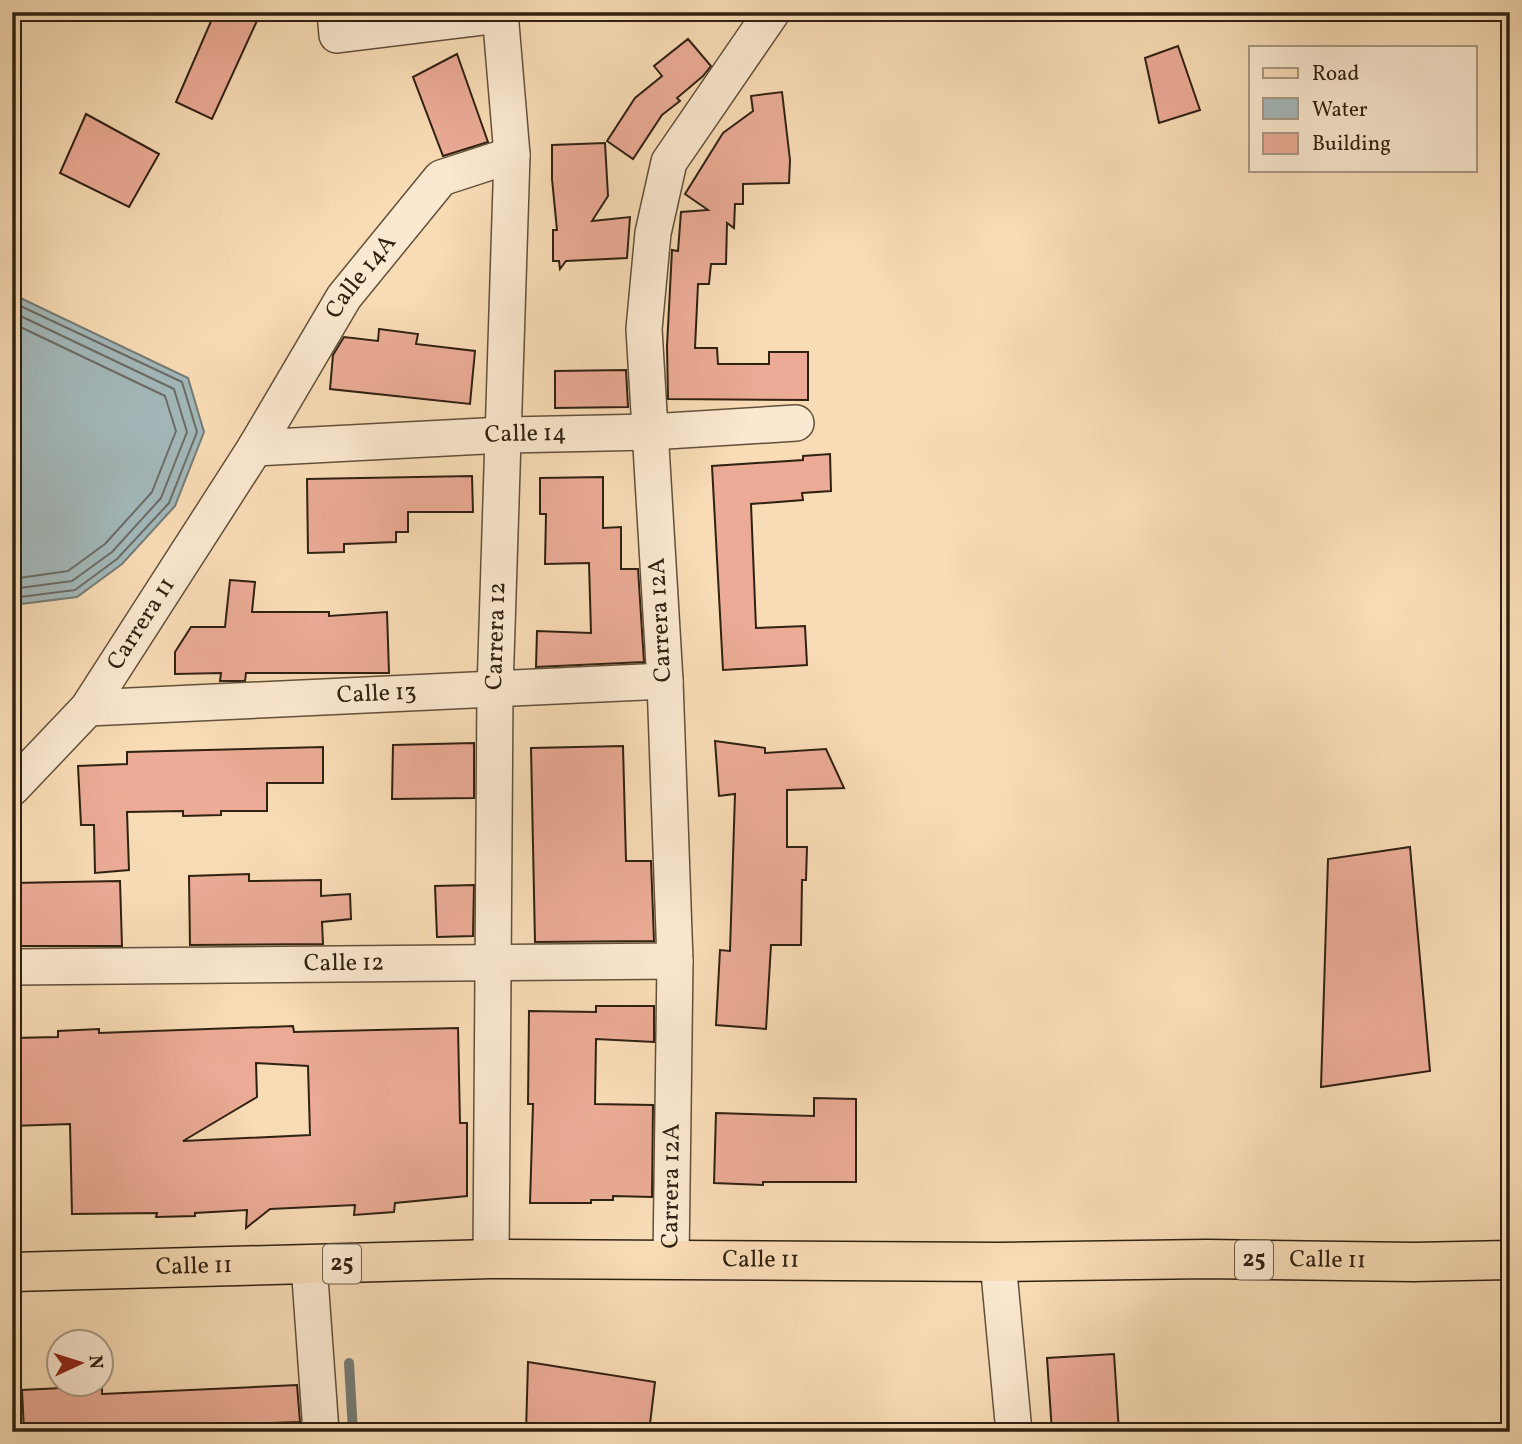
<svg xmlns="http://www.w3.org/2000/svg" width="1522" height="1444" font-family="Vollkorn,serif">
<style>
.water{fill:#a3b8ba;stroke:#757c76;stroke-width:2}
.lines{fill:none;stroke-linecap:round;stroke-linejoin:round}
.shore{stroke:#6a6c66;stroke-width:2}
.stream{stroke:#757c76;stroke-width:10}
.building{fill:#ebab96;stroke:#302111;stroke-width:2;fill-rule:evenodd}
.minor-casing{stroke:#62503a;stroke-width:38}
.primary-casing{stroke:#302111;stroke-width:41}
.minor{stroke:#fae8d0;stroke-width:35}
.primary{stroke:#f8dcb6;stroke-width:38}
.labels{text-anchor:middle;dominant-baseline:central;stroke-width:5;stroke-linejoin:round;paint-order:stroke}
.shield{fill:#fae8d0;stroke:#6d5d4a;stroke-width:2}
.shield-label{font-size:23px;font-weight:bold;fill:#302111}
.street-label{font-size:24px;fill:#302111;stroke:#fae8d0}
</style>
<rect width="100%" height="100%" fill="#f8dcb6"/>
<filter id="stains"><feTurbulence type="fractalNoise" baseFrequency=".00286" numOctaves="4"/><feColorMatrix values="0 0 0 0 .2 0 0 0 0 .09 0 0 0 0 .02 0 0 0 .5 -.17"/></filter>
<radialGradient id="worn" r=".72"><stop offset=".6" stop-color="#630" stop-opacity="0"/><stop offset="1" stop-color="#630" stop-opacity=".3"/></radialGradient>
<path class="water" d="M12 294 188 378 204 432 175 506 122 564 77 597 12 605Z"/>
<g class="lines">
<path class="shore" d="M12 302 182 382 197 432 169 503 117 559 75 590 12 598
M12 312 174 389 187 432 161 498 112 552 72 581 12 589
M12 323 165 396 176 431 152 492 105 544 68 571 12 579"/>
<path class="stream" d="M349 1363 353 1432"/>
</g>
<path class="building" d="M215 12H261L212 119 176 102Z
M688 39 711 66 703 76 677 98 680 101 662 115 633 159 607 141 635 98 662 76 654 66Z
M1178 46 1200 110 1159 123 1145 58Z
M457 54 488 142 443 156 413 77Z
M782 92 790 160 789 183 743 184V204H735L734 228 727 223 726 264H711L709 284H698L695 348H717L718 364H769V352H808V400L668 399 667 346 672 250 678 251 681 212 708 210 685 194 723 133 753 111 751 96Z
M86 114 159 154 129 207 60 173Z
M605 143 608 196 592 221 630 217 627 258 566 261 560 269 559 261H553V230H557L552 179V145Z
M379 329 418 334 416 344 475 351 470 404 330 389 333 355 344 337 378 341Z
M626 370 628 407 555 408V371Z
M830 454 831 491 802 493 803 500 751 504 756 628 805 626 807 665 723 670 712 466 803 460V456Z
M472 476 473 512H408V532H396V542L344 544V552L308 553 307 479Z
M603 477V528L621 527V569H638L644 662 536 667 537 631 591 633 589 563 545 564 546 514H540V478Z
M230 580 255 582 252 612H329V616L387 612 389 673H246L245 681H220L221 673 175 674V652L191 627H225Z
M715 741 765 748V753L826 749 844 788 787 790V847H807L806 880H802L801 945H771L766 1029 716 1025 720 950 730 951 735 794 719 796Z
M474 743V798L392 799 393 745Z
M623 746 626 861H651L654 941 535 942 531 748Z
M323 747V783H267V811H221V815L183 816V811L127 812 129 870 95 873 94 825H81L78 766 127 764V752Z
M1410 847 1430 1071 1321 1087 1328 859Z
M249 874V881L321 880V896L350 894 351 919 322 922 323 944 190 945 189 876Z
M120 881 122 946H12V883Z
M474 885 473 936 437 937 435 886Z
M596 1006H654V1042L596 1039 595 1104 653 1105 652 1197 613 1196V1200H591V1203H530L533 1104H528L529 1011 596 1012Z
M293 1026 294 1032 458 1028 460 1123H467V1196L395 1203 394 1212 354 1215 355 1205 270 1209 246 1228 247 1210 195 1213V1216L156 1217 157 1213 72 1214 70 1124 12 1126V1038L58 1037V1031L99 1029V1033ZM256 1063 308 1066 310 1135 183 1141 257 1097Z
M814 1098 856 1099V1182H763V1185L714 1183 716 1113 814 1116Z
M1114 1354 1119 1432H1052L1047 1358Z
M528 1362 655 1382 649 1432H526Z
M297 1385 300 1422 152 1427V1432H24L22 1390 102 1386V1394Z"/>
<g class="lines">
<g class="minor-casing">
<g id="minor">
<path d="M335 12 337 35 500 15"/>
<path id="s1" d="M255 448 503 435 650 432 796 423"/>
<path id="s2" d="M88 708 665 681"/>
<path id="s3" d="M12 788 88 708 255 448 344 297 441 178 512 155"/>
<path id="s4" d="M12 967 675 961"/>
<path id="s5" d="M491 1259 495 690 512 155 500 12"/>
<path id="s6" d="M671 1261 675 961 665 681 644 329 653 233 669 162 772 12"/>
<path d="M998 1262 1014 1432"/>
<path d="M309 1264 321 1432"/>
</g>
</g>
<g class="primary-casing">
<g id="primary">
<path id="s7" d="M12 1272 491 1259 998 1262 1207 1259 1414 1262 1510 1260"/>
</g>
</g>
<use href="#minor" class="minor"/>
<use href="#primary" class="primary"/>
</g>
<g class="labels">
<g class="shield">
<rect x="1235" y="1240.5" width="38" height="39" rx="5"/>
<rect x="323" y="1244.5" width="38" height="39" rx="5"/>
</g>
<g class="shield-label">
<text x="1254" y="1260">25</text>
<text x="342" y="1264">25</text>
</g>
<g class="street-label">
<text stroke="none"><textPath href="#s3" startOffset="621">Calle 14A</textPath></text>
<text stroke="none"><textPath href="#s1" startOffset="271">Calle 14</textPath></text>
<text transform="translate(661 620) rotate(-93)">Carrera 12A</text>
<text stroke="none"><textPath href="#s3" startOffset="210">Carrera 11</textPath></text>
<text stroke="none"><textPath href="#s5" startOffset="623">Carrera 12</textPath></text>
<text stroke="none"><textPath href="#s2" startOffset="289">Calle 13</textPath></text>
<text stroke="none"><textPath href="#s4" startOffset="332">Calle 12</textPath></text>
<text stroke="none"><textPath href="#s6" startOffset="75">Carrera 12A</textPath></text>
<text stroke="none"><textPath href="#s7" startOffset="1316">Calle 11</textPath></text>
<text stroke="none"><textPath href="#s7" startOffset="749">Calle 11</textPath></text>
<text stroke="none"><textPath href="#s7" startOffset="182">Calle 11</textPath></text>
</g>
</g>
<rect width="1522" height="1444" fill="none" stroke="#f8dcb6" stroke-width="42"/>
<rect x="14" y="14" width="1494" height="1416" fill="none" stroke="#302111" stroke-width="3.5"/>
<rect x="21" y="21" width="1480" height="1402" fill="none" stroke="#302111" stroke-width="2"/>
<rect x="1249" y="46" width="228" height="126" fill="#fae8d0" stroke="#a99884" stroke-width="2"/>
<rect x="1263" y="68" width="35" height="10" fill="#f8dcb6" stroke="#a99884" stroke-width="2"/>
<text x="1312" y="80" font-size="21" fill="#302111">Road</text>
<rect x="1263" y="98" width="35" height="21" fill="#a3b8ba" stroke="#a99884" stroke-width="2"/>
<text x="1312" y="116" font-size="21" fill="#302111">Water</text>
<rect x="1263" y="133" width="35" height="21" fill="#ebab96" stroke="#a99884" stroke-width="2"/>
<text x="1312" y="150" font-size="21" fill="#302111">Building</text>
<g transform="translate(80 1363) rotate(86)"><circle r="33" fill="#fae8d0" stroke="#a99884" stroke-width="2"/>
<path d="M0-5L12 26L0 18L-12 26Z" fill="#8f2418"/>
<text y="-10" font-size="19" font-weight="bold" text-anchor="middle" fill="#302111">N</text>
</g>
<rect width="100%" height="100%" filter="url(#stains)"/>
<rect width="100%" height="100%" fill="url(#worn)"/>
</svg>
